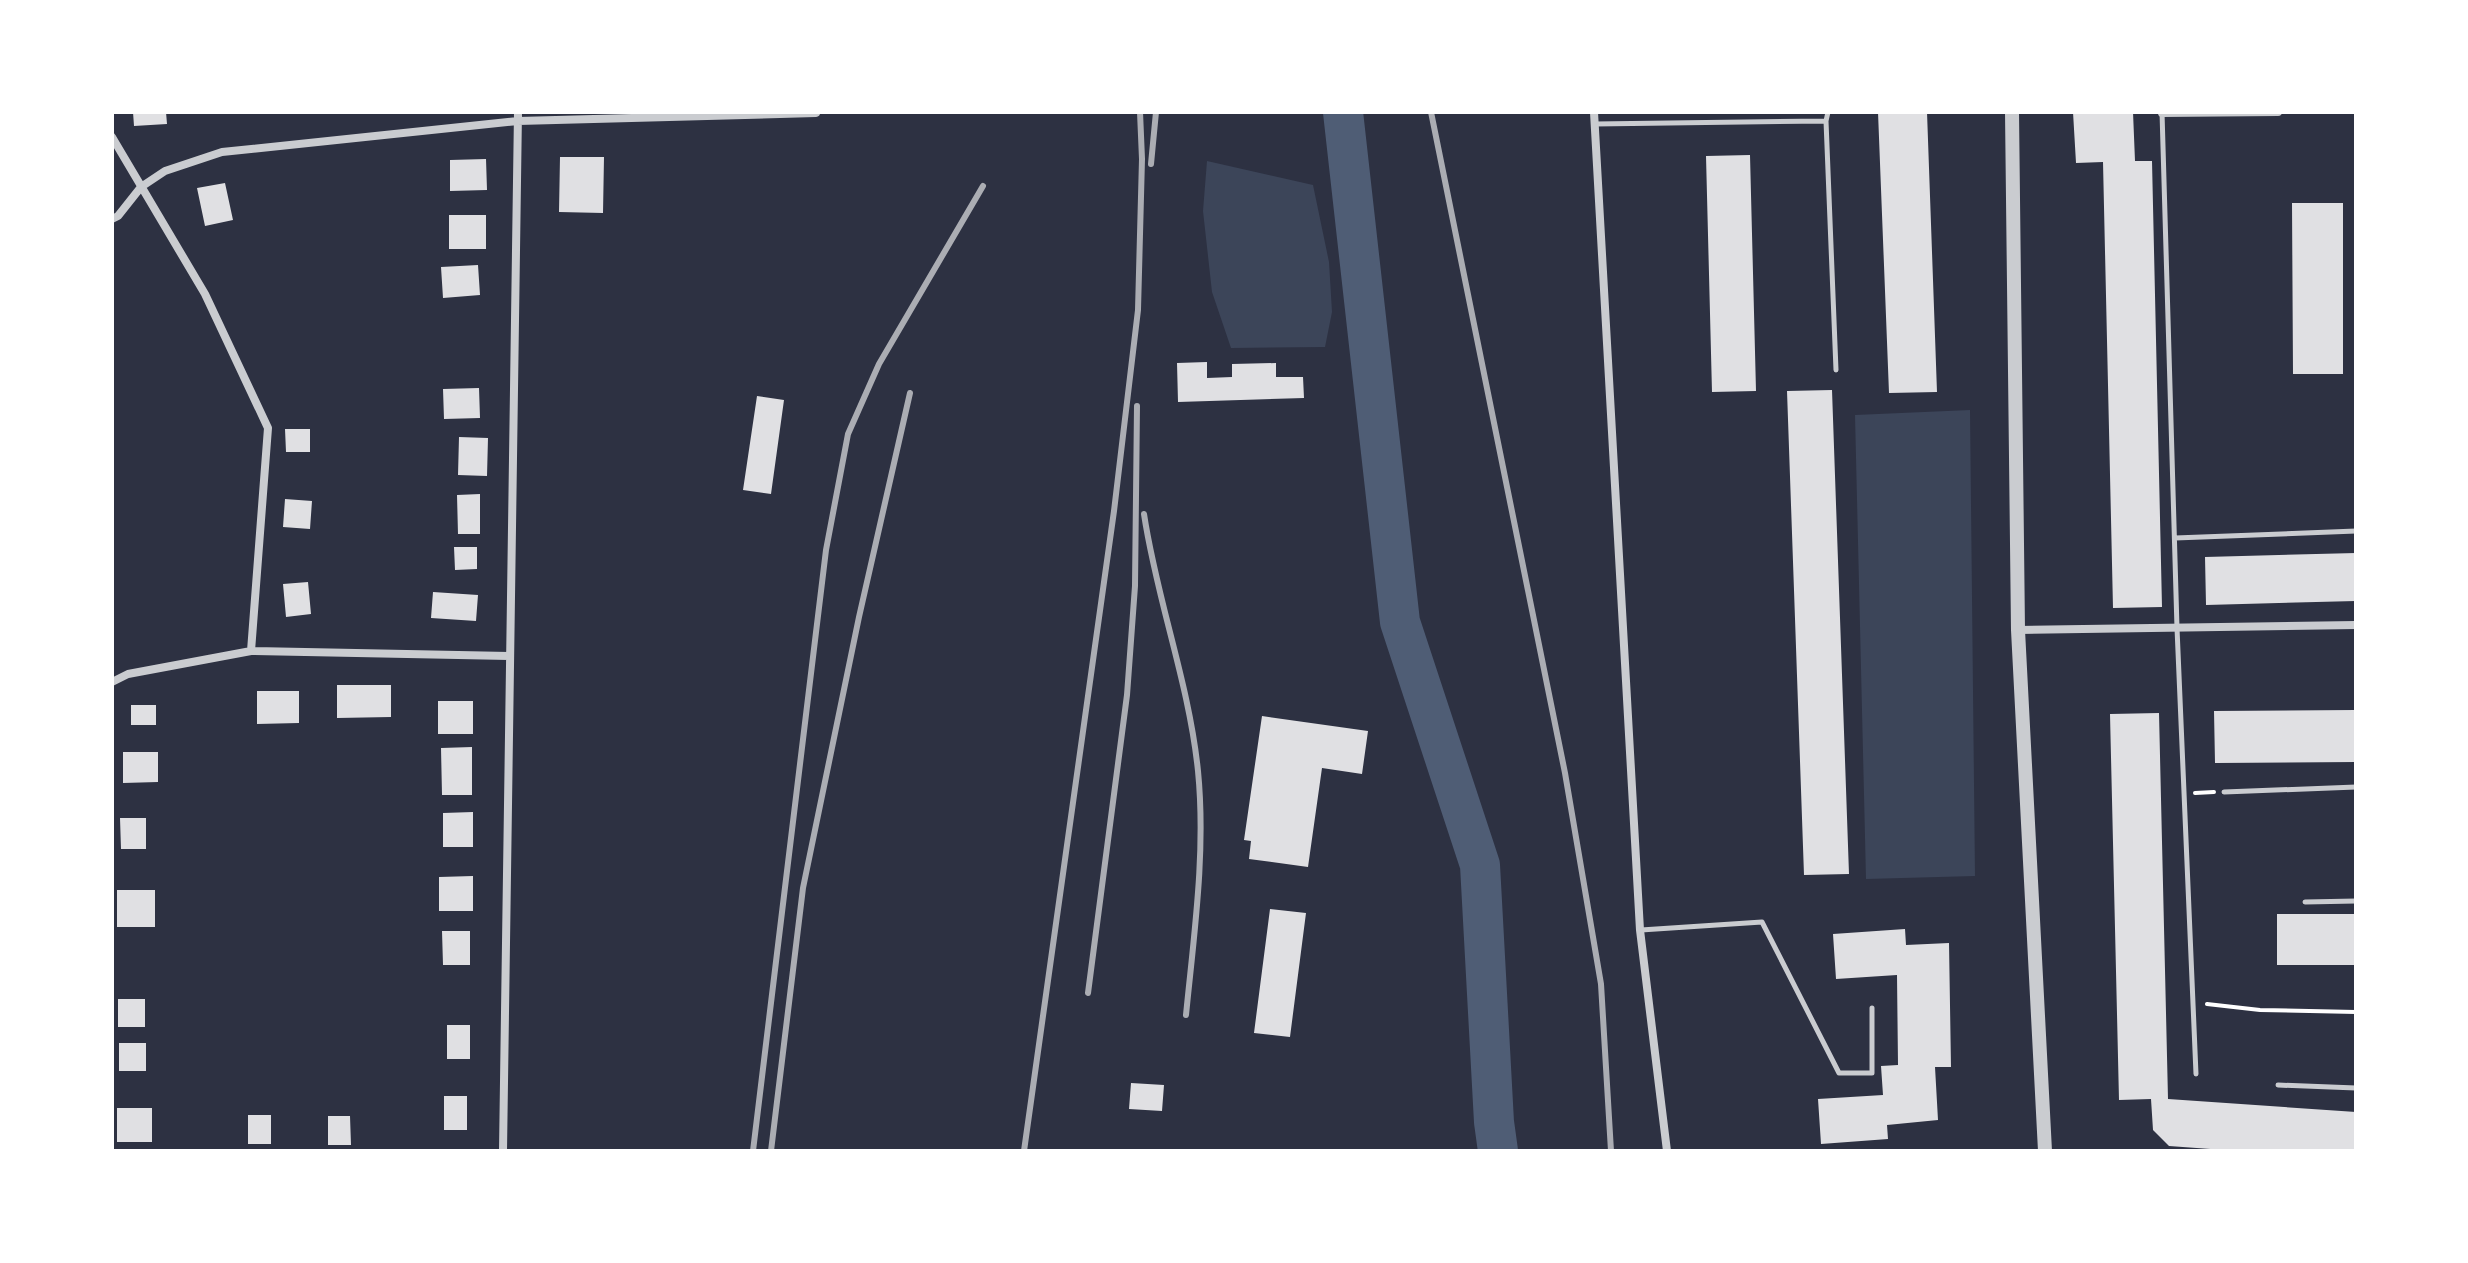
<svg xmlns="http://www.w3.org/2000/svg" width="2468" height="1263" font-family="Ubuntu,sans-serif">
<style>
.green{fill:#3c4559}
.lines{fill:none;stroke-linecap:round;stroke-linejoin:round}
.river{stroke:#4f5d75;stroke-width:40}
.building{fill:#e0e0e3}
.path{stroke:#fff;stroke-width:4}
.service{stroke:#caccd0;stroke-width:5}
.minor{stroke:#caccd0;stroke-width:8}
.tertiary{stroke:#caccd0;stroke-width:14}
.rail{stroke:#abadb3;stroke-width:6}
</style>
<rect width="100%" height="100%" fill="#2d3142"/>
<path class="green" d="M1207 161 1313 185 1329 262 1332 312 1325 347 1231 348 1212 292 1203 211Z
M1970 410 1975 876 1866 879 1855 415Z"/>
<g class="lines">
<path class="river" d="M1343 112 1400 622 1480 865 1494 1122 1498 1151"/>
</g>
<path class="building" d="M133 112H166L167 124 134 126Z
M1878 112H1927L1937 392 1889 393Z
M2073 112H2133L2135 161H2152L2162 607 2113 608 2103 162 2076 163Z
M1750 155 1756 391 1712 392 1706 156Z
M560 157H604L603 213 559 212Z
M486 159 487 190 450 191V160Z
M225 183 233 220 205 226 197 188Z
M2292 203H2343V374H2293Z
M449 215H486V249H449Z
M478 265 480 295 443 298 441 267Z
M1207 362V378L1232 377V364L1276 363V377H1303L1304 398 1178 402 1177 363Z
M479 388 480 418 444 419 443 389Z
M1832 390 1849 874 1804 875 1787 391Z
M757 396 784 400 771 494 743 490Z
M285 429H310V452H286Z
M459 437 488 438 487 476 458 475Z
M480 494V534H458L457 495Z
M285 499 312 501 310 529 283 527Z
M454 547H477V569L455 570Z
M2356 553V601L2206 605 2205 557Z
M308 582 311 614 286 617 283 584Z
M433 592 478 595 476 621 431 618Z
M337 685H391V717L337 718Z
M257 691H299V723L257 724Z
M438 701H473V734H438Z
M131 705H156V725H131Z
M2356 710V762L2215 763 2214 711Z
M2159 713 2168 1099 2356 1112V1151H2238L2169 1146 2153 1130 2151 1099 2119 1100 2110 714Z
M1262 716 1368 731 1362 774 1322 768 1308 867 1249 859 1251 841 1244 840Z
M472 747V795H442L441 748Z
M123 752H158V782L123 783Z
M473 812V847H443V813Z
M120 818H146V849H121Z
M473 876V911H439V877Z
M117 890H155V927H117Z
M1270 909 1306 913 1290 1037 1254 1033Z
M2277 914H2356V965H2277Z
M1905 929 1906 945 1949 943 1951 1067H1935L1938 1120 1887 1125 1888 1139 1821 1144 1818 1099 1883 1095 1881 1066 1898 1065 1897 975 1836 979 1833 934Z
M442 931H470V965H443Z
M118 999H145V1027H118Z
M447 1025H470V1059H447Z
M119 1043H146V1071H119Z
M1131 1083 1164 1085 1162 1111 1129 1109Z
M444 1096H467V1130H444Z
M117 1108H152V1142H117Z
M248 1115H271V1144H248Z
M328 1116H350L351 1145H328Z"/>
<g class="lines">
<path class="path" d="M2195 793 2214 792
M2207 1004 2260 1010 2356 1012"/>
<path class="service" d="M2162 112 2177 628 2196 1074
M1826 121 1836 370
M1595 124 1826 121 1828 112
M2175 538 2356 531
M2224 792 2356 787
M2305 902 2356 901
M1641 930 1762 922 1839 1073H1872V1008
M2278 1085 2356 1088"/>
<path class="minor" d="M1594 112 1640 930 1667 1151
M2162 113 2278 112
M112 137 205 294 268 428 251 651
M112 219 118 216 141 187 165 171 222 152 518 121 816 113
M2018 630 2356 625
M112 682 128 674 251 651 509 656
M503 1151 518 112"/>
<path class="tertiary" d="M2012 112 2018 630 2045 1151"/>
<path class="rail" d="M1431 112 1565 773 1601 984 1611 1151
M1151 164 1156 112
M1144 514C1157 601 1189 683 1198 771 1206 852 1194 934 1186 1015
M1088 993 1127 695 1135 586 1137 406
M753 1151 826 550 848 434 879 364 983 186
M771 1151 803 888 859 617 910 393
M1024 1151 1114 511 1138 310 1142 159 1140 112"/>
</g>
<rect width="2468" height="1263" fill="none" stroke="#ffffff" stroke-width="228"/>
</svg>
